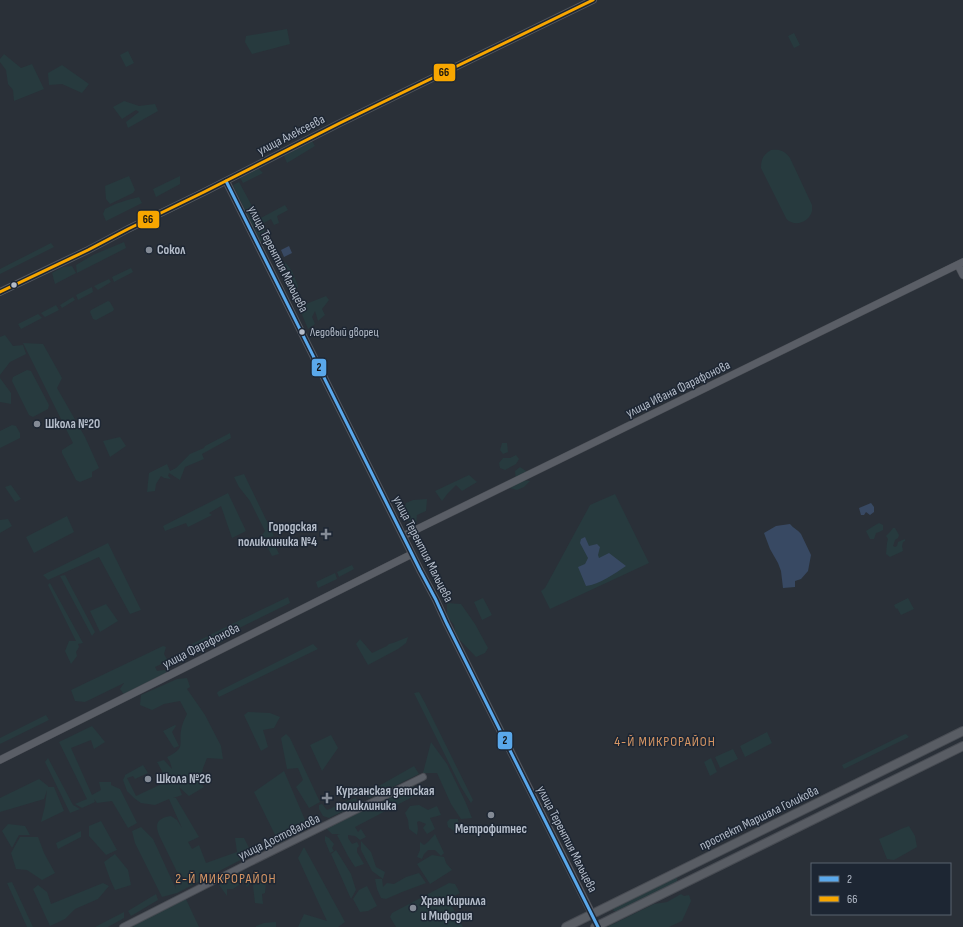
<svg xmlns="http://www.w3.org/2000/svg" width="963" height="927" font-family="'Sofia Sans Condensed',sans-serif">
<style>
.green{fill:#273a3e}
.water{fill:#384963}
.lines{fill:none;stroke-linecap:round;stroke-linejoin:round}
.minor-casing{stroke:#484c53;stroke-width:8}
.tertiary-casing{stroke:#484c53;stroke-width:8}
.secondary-casing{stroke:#484c53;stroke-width:10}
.minor{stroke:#5a5e66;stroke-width:6}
.tertiary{stroke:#5a5e66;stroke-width:7}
.secondary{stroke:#595d64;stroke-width:8}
.bus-1-casing{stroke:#1d2633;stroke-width:6}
.bus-2-casing{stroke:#1d2633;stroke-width:6}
.bus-1{stroke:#5aa8eb;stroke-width:3}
.bus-2{stroke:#f7a600;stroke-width:3}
.poi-dot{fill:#848b96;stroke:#1d2633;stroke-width:1.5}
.bus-dot{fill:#b4bcc9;stroke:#1d2633;stroke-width:1.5}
.labels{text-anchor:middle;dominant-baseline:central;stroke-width:3;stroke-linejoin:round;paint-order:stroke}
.bus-label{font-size:12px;fill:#b4bcc9;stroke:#1d2633;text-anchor:start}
.street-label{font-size:13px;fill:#b4bcc9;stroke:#1d2633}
.poi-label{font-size:13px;font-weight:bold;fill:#b4bcc9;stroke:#1d2633;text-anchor:start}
.neighbourhood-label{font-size:14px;letter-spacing:1px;fill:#d59563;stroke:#1d2633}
.line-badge{stroke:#1d2633;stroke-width:1.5}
.pale-badge-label{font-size:11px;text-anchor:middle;font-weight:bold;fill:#111}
</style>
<rect width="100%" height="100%" fill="#2a3038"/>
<path class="green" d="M287 29 290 44 252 54 245 42 246 36Z
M794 33 800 45 794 48 788 36Z
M128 51 134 63 126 67 120 55Z
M4 54 21 68 32 64 44 89 14 101 13 90 8 84 6 70 0 62V59Z
M62 65 89 84 82 93 62 84 49 85 48 73Z
M124 101 139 106 155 104 158 111 128 128 126 122 139 112 136 110 122 119 113 107Z
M312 141 315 146 287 163 283 154Z
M771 150C780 149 785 151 790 158L812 205C812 205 812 211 812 211 810 220 799 226 791 222 790 222 786 219 786 218L761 168C761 159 763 155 771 150Z
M258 168 263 173 243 183 239 176Z
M129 176 135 190 133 193 110 204 106 199 105 186Z
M180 176V184L156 197 153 189Z
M239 182 259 219 285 205 288 210 277 216 279 223 274 225 271 219 262 224 261 222 269 239 260 241 233 185Z
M139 197 142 203 106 221 103 214 105 209C116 203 127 200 139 197Z
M124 242 126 248 77 273 76 265 93 255Z
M51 243 54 247 0 274V269Z
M285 262 292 271 298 286 297 289 291 290 281 269Z
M72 266 76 273 55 284 52 273 63 267Z
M131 268 133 272 114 282 112 277Z
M109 279 111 282 98 290 94 286Z
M92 287 93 292 78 300 76 295Z
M326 296 329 300 322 309 325 315 318 321 315 311 312 317 315 324 308 329 300 310 306 304Z
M73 297 75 300 62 308 60 305Z
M108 301 110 302 114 309 113 311 96 320 93 319 90 312 91 310Z
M56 305 59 310 45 317 41 313Z
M38 314 42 318 21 329 18 324Z
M5 335 13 346 23 345 26 354 10 362 0 375V337Z
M23 343 43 344 62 378 57 388 85 437 99 468 92 472V477L80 482 76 480 62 453V450L73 443Z
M27 370 31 371 49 405 48 409 33 417 29 415 12 381 13 377Z
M0 378 11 393V404L0 402Z
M12 425 16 426 20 433V438L0 448V431Z
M230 433 231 438 202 454 204 459 185 467 180 480 169 473 168 476 171 479 164 478 161 476 156 484 155 491 147 492 149 473 167 464 170 471 176 468 190 454 204 448 205 446Z
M120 437 126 446 110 457 103 441Z
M502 443H507L508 452 503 454 500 450Z
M516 455 519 459 516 464 505 470 500 468 499 463 503 458H510Z
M520 467 529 473 522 480 530 481 524 487 517 490 510 488 516 482 515 471Z
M244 474 274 536 264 539 262 535 265 531 250 501 239 487 234 477Z
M469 475 477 482 462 491 456 485 448 493 442 501 435 491Z
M11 485 21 499 15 502 5 487Z
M228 493 246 531 232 538 221 506 209 513 212 515 188 527 186 523 165 531 163 526Z
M615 494 649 563 550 609 541 591 545 588 590 505Z
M427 499 426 511 417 515 416 524 407 520 404 510 406 503 413 500Z
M67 516 74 532 34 553 26 537Z
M8 519 12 526 0 533V520Z
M879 523 883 525V530L879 532 876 533 874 539H870L866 531C870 528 874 526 879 523Z
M893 528H895L899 535 898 538 895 540 893 546 895 547 897 546 898 542 905 539V541L903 542 902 546 903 551 890 557 886 554 887 543 888 539 886 536 890 532Z
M273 541 279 554 272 556 266 544Z
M108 543 141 610 130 614 99 557 48 580 43 575Z
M352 565 354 569 339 577 337 572Z
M335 573 337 579 318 588 316 582Z
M65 575 95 632 92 636 60 576Z
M50 583 83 643 78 644 79 647 76 652 77 656 71 664 65 651 69 641H76L48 585Z
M288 597 290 603 223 636V641L199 653 192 644 236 622Z
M483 598 492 615 482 620 474 602Z
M908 598 914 609 901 615 897 608 896 609 894 605Z
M447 603 461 604 475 624 488 648 485 653 476 657 456 636 454 625 447 616Z
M106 604 118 621 100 632 90 611Z
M408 637 406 643 398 649 368 665 356 644 360 639 372 653 387 646 389 644 393 643Z
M313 644 318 649 219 697 217 693 219 691Z
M163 646 166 647 164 654 168 661 155 667 157 671 165 670 167 674 125 696 120 689 124 683 85 702 75 701 71 690Z
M187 678 190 687 187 689 205 715 221 746 223 759 207 758 203 768 200 783 204 787 189 796 179 787 182 795 173 798H176L199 837 188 842 192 849 199 845 206 863 237 852 235 838H244L252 854 177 893 162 897 135 843 132 831 141 827 153 839 176 889 175 883 184 877 178 874 159 835C154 822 159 818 171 816L177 820 182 828 169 799 155 805 141 803 134 798 127 791 123 780 125 776V775L143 765 148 773 135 779 133 776 127 778 136 796 166 782 162 771 157 762 164 760 172 769 170 762 167 757C188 747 177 744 182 726 183 722 185 718 187 714L180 701 164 704 152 710 140 705 141 695 177 679Z
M419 692 425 703 473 800 471 803 461 787 414 693Z
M248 712 270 713 280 717 274 728 263 730 268 747 261 751 244 715Z
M46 715 49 720 0 744V738Z
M175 725 176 726 172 732 179 746 174 748 163 731Z
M92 726 105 742 94 749 91 740 71 748 92 795 101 790 99 782H111V785L120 789 137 823 128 828 112 801 97 803 94 799 95 802 82 808 75 804 87 799 59 742Z
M767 732 772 743 745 757 740 746Z
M286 734 290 738 320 802 309 808 296 787 303 780 298 768 287 769 281 738Z
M906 734 909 737 844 769 842 765 903 735Z
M331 735 338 748 322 771 310 745Z
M431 742 447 764 465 801 472 818 461 819 451 804 437 773H423Z
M733 749 738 759 720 768 715 757Z
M48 758 73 805 80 809 70 813 45 762Z
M711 758 717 772 710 776 704 762Z
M414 766 419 774 370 798 363 795Z
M284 771 308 827 279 843 254 792Z
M39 779 48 786V787H54L64 811 41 822 45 806 47 790 44 799 0 812V798Z
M412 783 418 793V794L355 827 358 832 361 829 366 837 360 840 355 836 348 835V838L352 844 357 842 359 846 357 848V852L364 864 355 867 348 856 337 835 340 834H332L325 827Z
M356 798 358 804 329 818 323 816 319 809V805L322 804 327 810C337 806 345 801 356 798Z
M419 805 428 810 437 806 441 815 430 818 435 829 427 834 423 828 426 824 419 821 417 822 418 829 417 835 409 829 408 820 405 813 410 806Z
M450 819H458L459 829 454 831 448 827 447 822Z
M101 821 117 850 106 855 89 836V826Z
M8 824 25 826 30 835H19L12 848 2 831Z
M909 826 915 836 917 847 894 860 887 859 879 839C889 835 899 829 909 826Z
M81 831V837L58 849 56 843Z
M435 834 444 853 441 856 435 850H428L424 854 422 859 417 857 420 850V842L424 845 428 842Z
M325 836 329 838 334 844 332 848 334 851 330 853 325 841Z
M20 837H38L44 853 55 873 42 880 27 870 16 869 11 853Z
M361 841 371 852 376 867 385 872 383 879 372 871 361 850Z
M304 847 345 922 338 927H298L304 914 327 921 298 858Z
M336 850 351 874 356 890 351 899 331 854Z
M115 854 128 870 131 885 115 890 110 879 104 862Z
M432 855 444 857 446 863 452 870 430 884 417 864Z
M240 872 247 873 251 882 247 887 243 882 233 889H227V896L219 885 234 877Z
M419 873 426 883 402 892 386 899 381 898 377 889 375 879H382L383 887 387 883 394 884 406 877Z
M255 876 264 879 266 882 265 893 262 894 263 904 255 903 253 886Z
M676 877 677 878V882L618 911H614L613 910 614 908Z
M12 882 33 927H27L7 883Z
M103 883 109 886 98 899 75 909 65 919 50 926 33 889 38 885 47 892 51 904Z
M449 883 455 884 460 893 448 899 463 927H396L390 917 392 913Z
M367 886 377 906 368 911 360 912 353 899 359 890Z
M156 894 158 900 131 916 128 911Z
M681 894 684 896 689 895 691 901 682 921 669 927H607L654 904 667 902Z
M184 895 199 927H132Z
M124 912V918L108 927H95Z
M276 922V927H256V926L264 923Z"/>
<path class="water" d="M289 246 292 253 284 257 281 250Z
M871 503 874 507V512L870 515 866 512 864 515H861L859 508Z
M790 524C793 528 798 530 801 534L811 555 808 571 801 579 795 581V587L783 588 781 571 778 563 770 549 764 533 776 526Z
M585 537 589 546 597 544 600 547 598 555 599 558 609 553 626 566C614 574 600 584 586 586L578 567 585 564 588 558 580 543 581 539Z"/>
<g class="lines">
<g class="minor-casing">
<path id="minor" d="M123 927 249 863 423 777"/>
</g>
<g class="tertiary-casing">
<path id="tertiary" d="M226 181 420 570 436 600 447 624 592 914
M958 265 963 275
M0 292 88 250 128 229 204 192 340 123 593 0
M403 536 963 262
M0 760 412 554"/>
</g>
<g class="secondary-casing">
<path id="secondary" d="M566 927 963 731
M595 927 963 746"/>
</g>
<use href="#minor" class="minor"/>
<use href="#tertiary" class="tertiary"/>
<use href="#secondary" class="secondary"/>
<g class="bus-1-casing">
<path id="bus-1" d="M226 181 420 570 436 600 447 624 598 927"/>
</g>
<g class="bus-2-casing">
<path id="bus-2" d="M0 292 88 250 128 229 204 192 340 123 593 0"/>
</g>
<use href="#bus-1" class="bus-1"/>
<use href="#bus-2" class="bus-2"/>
</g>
<g class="poi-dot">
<circle cx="149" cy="250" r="4"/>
<circle cx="37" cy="424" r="4"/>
<path d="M324 528h4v4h4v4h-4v4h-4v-4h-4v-4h4z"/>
<circle cx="148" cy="779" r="4"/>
<path d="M325 792h4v4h4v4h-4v4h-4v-4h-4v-4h4z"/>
<circle cx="491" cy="815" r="4"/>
<circle cx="413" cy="908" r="4"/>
</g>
<g class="bus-dot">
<circle cx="14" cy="285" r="3.5"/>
<circle cx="302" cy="332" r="3.5"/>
</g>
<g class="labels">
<g class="bus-label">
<text x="310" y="332">Ледовый дворец</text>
</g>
<g class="street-label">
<text transform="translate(291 135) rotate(-27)">улица Алексеева</text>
<text transform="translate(278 259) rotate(63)">улица Терентия Мальцева</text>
<text transform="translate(678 389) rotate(-26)">улица Ивана Фарафонова</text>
<text transform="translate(423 549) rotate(63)">улица Терентия Мальцева</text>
<text transform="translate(201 646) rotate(-27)">улица Фарафонова</text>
<text transform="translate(759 818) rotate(-26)">проспект Маршала Голикова</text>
<text transform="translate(279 837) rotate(-26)">улица Достовалова</text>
<text transform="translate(567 839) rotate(63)">улица Терентия Мальцева</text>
</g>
<g class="poi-label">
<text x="157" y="250">Сокол</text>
<text x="45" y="424">Школа №20</text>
<text x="317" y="527" text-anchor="end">Городская<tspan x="317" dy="15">поликлиника №4</tspan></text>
<text x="156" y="779">Школа №26</text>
<text x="336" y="791">Курганская детская<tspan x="336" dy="15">поликлиника</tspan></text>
<text x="491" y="829" text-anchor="middle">Метрофитнес</text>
<text x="421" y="901">Храм Кирилла<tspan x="421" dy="15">и Мифодия</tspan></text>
</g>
<g class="neighbourhood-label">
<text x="665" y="741">4-Й МИКРОРАЙОН</text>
<text x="226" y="878">2-Й МИКРОРАЙОН</text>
</g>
</g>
<g class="line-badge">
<rect x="433" y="63" width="23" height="19" rx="4" fill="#f7a600"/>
<rect x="137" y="210" width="23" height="19" rx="4" fill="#f7a600"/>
<rect x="311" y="358" width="16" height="19" rx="4" fill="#5aa8eb"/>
<rect x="497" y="731" width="16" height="19" rx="4" fill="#5aa8eb"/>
</g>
<g class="pale-badge-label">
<text x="444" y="76">66</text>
<text x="148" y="223">66</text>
<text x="319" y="371">2</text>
<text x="505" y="744">2</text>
</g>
<rect x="811" y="863" width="140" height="52" fill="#1d2633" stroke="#59626f"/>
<rect x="819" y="876" width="20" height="6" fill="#5aa8eb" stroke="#59626f"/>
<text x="847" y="883" font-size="12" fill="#b4bcc9">2</text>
<rect x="819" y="896" width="20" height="6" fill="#f7a600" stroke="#59626f"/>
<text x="847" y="903" font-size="12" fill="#b4bcc9">66</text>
</svg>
